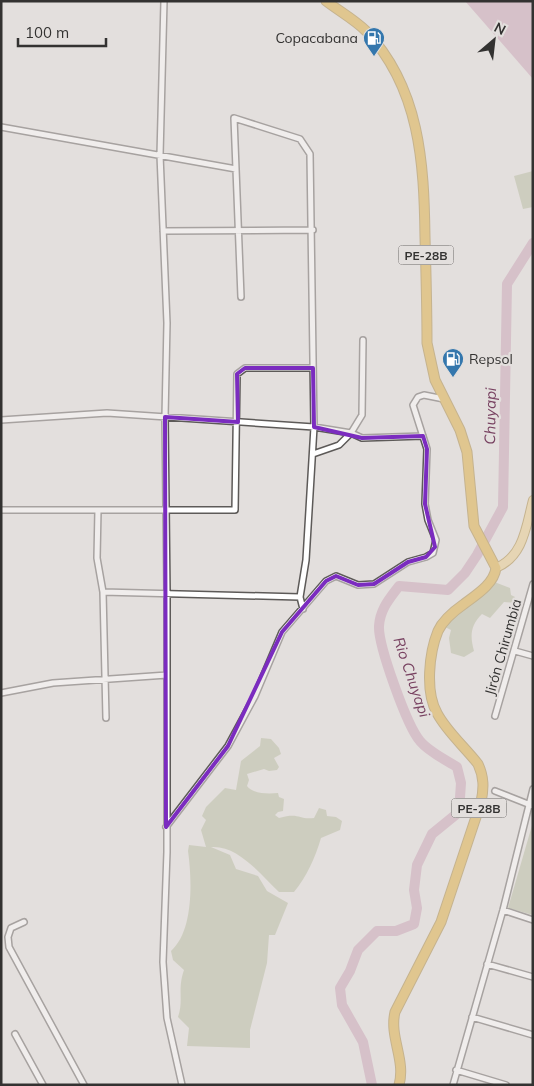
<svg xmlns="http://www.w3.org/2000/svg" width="534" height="1086" font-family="Mulish,sans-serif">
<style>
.green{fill:#b2b99c}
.water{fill:#c59db2}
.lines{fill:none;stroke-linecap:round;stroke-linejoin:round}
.river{stroke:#c59db2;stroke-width:10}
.street-casing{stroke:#5d5a58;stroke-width:8}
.primary-casing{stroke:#a07f31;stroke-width:10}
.highway-casing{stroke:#a07f31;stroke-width:11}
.street{stroke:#fff;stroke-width:5}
.primary{stroke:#e9cb83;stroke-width:8}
.highway{stroke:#dba931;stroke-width:9}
.marked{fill:none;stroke:#7b2cbf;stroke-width:4;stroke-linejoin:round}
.labels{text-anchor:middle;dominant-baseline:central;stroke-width:4.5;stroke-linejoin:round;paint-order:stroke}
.shield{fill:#e3dfdd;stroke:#686665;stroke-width:1}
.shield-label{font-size:12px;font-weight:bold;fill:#333231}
.poi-label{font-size:14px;fill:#333231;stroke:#e3dfdd;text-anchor:end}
.street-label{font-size:14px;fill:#333231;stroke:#e3dfdd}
.water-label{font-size:15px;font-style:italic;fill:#784261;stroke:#e3dfdd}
</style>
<rect width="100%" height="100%" fill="#e3dfdd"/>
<path class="green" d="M533 171V207L523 209 514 176Z
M492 579 497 583 510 588 511 595 515 597V603L504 602 490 618 482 614C470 626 470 636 474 651L464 657 451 653 449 638 451 630 443 626 451 620Z
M261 738 271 739 279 748 281 754 274 758 279 767 277 770 269 771 264 769 247 774 249 780 247 786C253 794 268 794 278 793L279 797 284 799 283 811 278 812 275 815 279 818C300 812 298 820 314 818L319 808 326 810 327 816 336 817 342 821 340 830 321 838C315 858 307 876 294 892H279C260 874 238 845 211 847L230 855 236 869 258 876 267 891 288 903 275 935H269L267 963 250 1030V1048L187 1046 189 1028 178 1017C184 1000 177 990 184 970L173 960 171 951C194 931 192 879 188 851L189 845 206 847 201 830 206 820 202 816 206 807 225 788 236 790 241 761 260 746Z
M533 822V915L508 908Z"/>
<path class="water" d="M465 1H533V79Z"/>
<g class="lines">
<path class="river" d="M372 1085 363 1042 342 1005 340 988 350 971 358 950 377 931H396L414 924 417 908 414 890 417 865 432 834 459 812 461 783 457 767C446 760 429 752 420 741 407 726 378 645 379 626 380 609 390 598 399 586L448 590 465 573 477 555 503 507 507 284 533 243"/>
<g class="street-casing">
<path id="street" d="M164 1 160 155 167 323 165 417 167 593V852L163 962 167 1018 182 1085
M1 127 236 169 241 297
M236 169 234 118 300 139 310 154 314 427 306 560 300 597 303 609
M163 231 313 230
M1 420 107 413 314 427 351 433 362 438 423 436
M313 454 339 445 351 433 362 415 363 340
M1 510H235L237 374 245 368H313
M98 510 97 558 103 592 106 718
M103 592 300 597
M515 651 533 656
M1 693 53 683 167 675
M495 716 533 584
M495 791 533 806
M166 827 228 746 255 696 282 632 326 581 336 576 358 585 374 584 408 562 426 557 433 553 436 540 428 520 425 504 427 449 413 405 418 397 424 395 444 399
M503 910 533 920
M24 922 11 928 8 937 9 947 84 1085
M487 964 533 977
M472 1017 533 1035
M15 1034 43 1085
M456 1070 506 1085
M453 1085 503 910 533 789"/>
</g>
<g class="primary-casing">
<path id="primary" d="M496 568C524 556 526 526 533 500"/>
</g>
<g class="highway-casing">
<path id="highway" d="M326 1C339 11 355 20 366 31 420 88 424 163 425 237 426 272 427 308 427 343L435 380 460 430 467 452 474 526 496 568C494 584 476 595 464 604 454 611 443 620 438 631 429 653 425 692 437 713 447 732 465 747 478 764 484 777 484 788 481 802L441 922 395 1012C389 1037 406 1060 399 1085"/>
</g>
<use href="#street" class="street"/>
<use href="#primary" class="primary"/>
<use href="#highway" class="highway"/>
</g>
<path d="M0 0H534V1086H0ZM245 368H313L314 427 362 438 423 436 427 449 425 504 435 547 426 557 408 562 374 584 358 585 336 576 326 581 282 632 228 746 166 827 165 417 238 422 237 374Z" fill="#e3dfdd" fill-opacity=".55" fill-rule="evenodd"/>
<path class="marked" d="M245 368H313L314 427 362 438 423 436 427 449 425 504 435 547 426 557 408 562 374 584 358 585 336 576 326 581 282 632 228 746 166 827 165 417 238 422 237 374Z"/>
<defs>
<g id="fuel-pin" transform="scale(1.125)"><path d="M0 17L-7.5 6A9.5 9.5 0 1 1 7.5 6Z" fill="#3477ad" stroke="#e3dfdd"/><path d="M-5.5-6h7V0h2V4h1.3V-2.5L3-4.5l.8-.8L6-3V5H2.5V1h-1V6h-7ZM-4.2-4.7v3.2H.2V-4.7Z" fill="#fff"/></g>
</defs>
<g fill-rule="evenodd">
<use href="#fuel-pin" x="374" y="38"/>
<use href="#fuel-pin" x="453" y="359"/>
</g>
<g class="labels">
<g class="shield">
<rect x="398.5" y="245.5" width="55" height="19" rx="4"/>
<rect x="451.5" y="798.5" width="55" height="19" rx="4"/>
</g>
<g class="shield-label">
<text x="426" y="255">PE-28B</text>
<text x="479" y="808">PE-28B</text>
</g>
<g class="poi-label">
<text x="358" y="38">Copacabana</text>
<text x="469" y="359" text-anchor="start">Repsol</text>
</g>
<g class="street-label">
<text transform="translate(503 647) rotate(-74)">Jirón Chirumbia</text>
</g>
<g class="water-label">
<text transform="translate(490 416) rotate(-89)">Chuyapi</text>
<text transform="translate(412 677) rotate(71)">Rio Chuyapi</text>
</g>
</g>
<rect width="534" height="1086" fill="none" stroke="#333231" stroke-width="5"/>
<g transform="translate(494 40) rotate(28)" stroke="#e3dfdd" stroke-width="4" paint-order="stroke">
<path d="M0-4L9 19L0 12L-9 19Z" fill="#333231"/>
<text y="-8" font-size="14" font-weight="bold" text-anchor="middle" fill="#333231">N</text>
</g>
<path d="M18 38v8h88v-8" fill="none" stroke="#333231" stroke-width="2.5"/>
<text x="25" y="38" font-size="15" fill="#333231" stroke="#e3dfdd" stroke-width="4" paint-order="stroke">100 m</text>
</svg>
